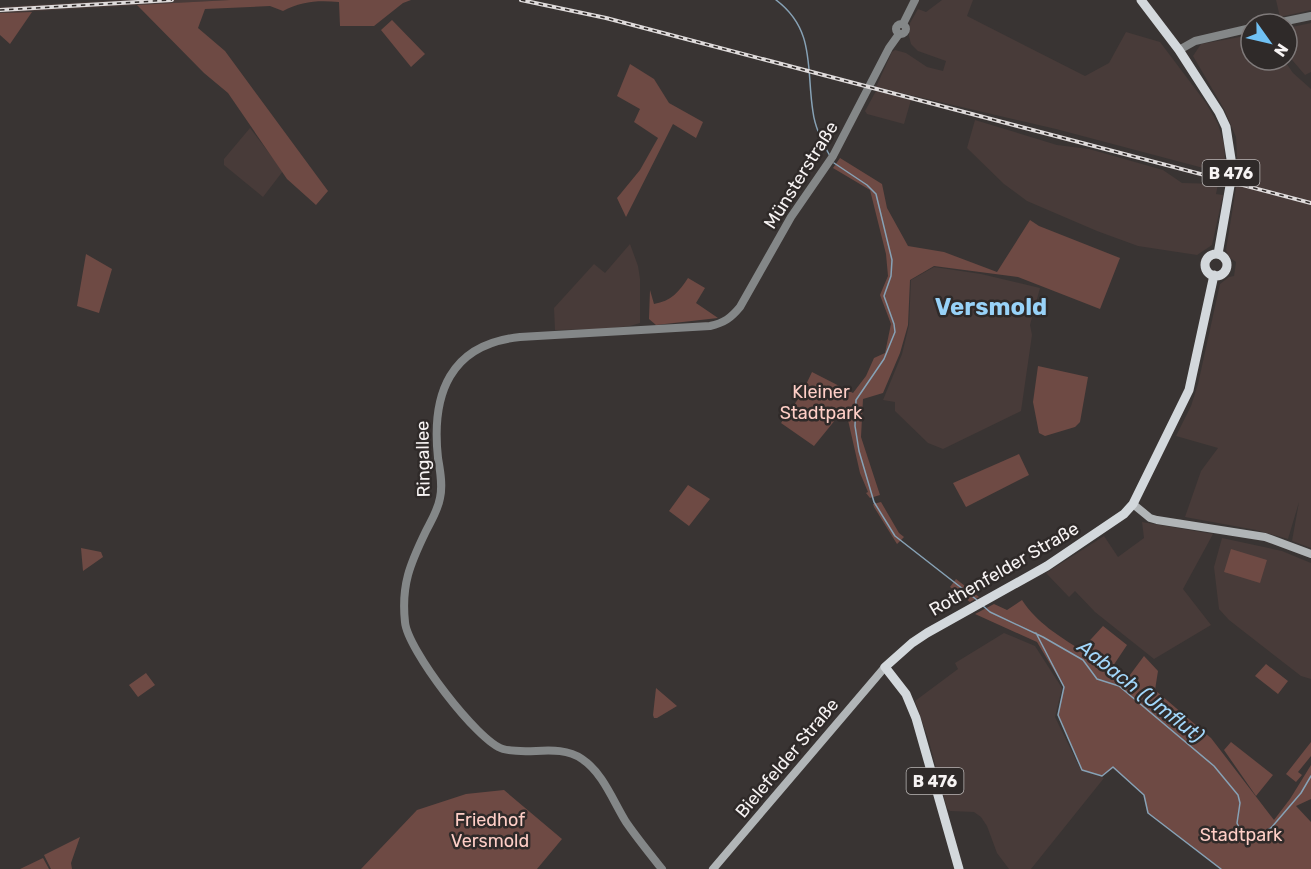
<svg xmlns="http://www.w3.org/2000/svg" width="1311" height="869" font-family="Rubik,sans-serif">
<style>
.built{fill:#483b39}
.green{fill:#6e4a44}
.lines{fill:none;stroke-linecap:round;stroke-linejoin:round}
.stream{stroke:#87a2b6;stroke-width:1.5}
.tertiary{stroke:#848788;stroke-width:8}
.secondary{stroke:#b1b5b7;stroke-width:8}
.primary{stroke:#d3d8dc;stroke-width:9}
.rail-casing{stroke:#dfdbdb;stroke-width:4}
.rail{stroke:#2f2a29;stroke-width:1.5;stroke-dasharray:4.5;stroke-linecap:butt}
.labels{text-anchor:middle;dominant-baseline:central;stroke-width:5;stroke-linejoin:round;paint-order:stroke}
.shield{fill:#2f2a29;stroke:#bbb7b6;stroke-width:1.5}
.shield-label{font-size:16px;font-weight:bold;fill:#f7f3f3}
.street-label{font-size:18px;fill:#f7f3f3;stroke:#2f2a29}
.park-label{font-size:18px;fill:#fecec6;stroke:#2f2a29}
.water-label{font-size:20px;font-style:italic;fill:#a2d7fb;stroke:#2f2a29}
.district-label{font-size:24px;font-weight:bold;fill:#98d2f8;stroke:#2f2a29}
</style>
<rect width="100%" height="100%" fill="#393433"/>
<path class="built" d="M122 0H230L0 13V7Z
M942 0H973L967 16 1085 76 1109 63 1126 32 1160 42 1206 103 1218 124 1224 144 1226 174 1056 129 876 87 892 52 895 50 906 53 927 67 943 71 946 61 918 51 911 44 909 36 910 23 918 9 926 12Z
M1276 0H1311V10L1280 17Z
M1311 23V72L1305 75 1287 54V28Z
M1251 35V60H1284L1293 73 1311 89V548L1292 541 1299 502 1288 539 1256 530 1185 517 1201 471 1218 448 1176 436 1191 406 1198 384 1220 284 1229 277 1234 276 1236 262 1229 257 1226 250 1238 175 1236 137 1224 109 1193 56 1201 44Z
M876 91 911 100 904 124 867 114 865 111Z
M975 120 1057 145 1089 149 1163 170 1182 183 1218 184 1216 194 1223 195 1212 245 1197 255 1138 246 1097 231 1027 201 1004 184 967 148Z
M250 128 283 171 263 197 224 165V159Z
M630 244 638 266 640 279V323L630 326 602 329 555 330 554 308 594 264 605 273Z
M934 267 981 274 1040 288 1030 325 1032 335 1021 411 943 449 928 443 895 411V402L883 400 902 354 909 325 911 280Z
M1142 522 1213 534 1183 589 1211 625 1154 659 1095 612 1075 591 1069 597 1046 573 1104 536 1118 557 1144 538Z
M1222 538 1282 551 1311 563V679L1301 676 1229 620 1219 609 1214 567Z
M1004 633 1035 646 1062 688 1055 717 1081 770 1104 778 1031 869H1009L997 853 987 826 981 817 974 812 950 811 947 808 928 738 915 701 958 669 955 663Z"/>
<path class="green" d="M230 0H411L403 3 374 26H340L339 2C319 0 301 1 283 11L270 6 205 9 198 28 225 51 328 191 316 205 287 179 228 93 204 73 137 5Z
M32 12 10 44 0 35V13Z
M392 20 425 54 411 67 381 30Z
M630 64 654 79 669 103 703 122 696 138 673 124 626 217 617 198 640 170 658 138 634 122 640 109 617 96Z
M840 158 882 184 887 208 908 246 944 252 997 272 1030 220 1039 226 1120 258 1100 309 1018 277 934 266 910 280 908 325 900 353 883 393 863 399 861 437 880 495 870 498 866 493 868 492 860 473 848 420 840 414 814 446 781 423 801 395 812 372 853 393 866 376 874 358 885 353 891 324 880 295 888 276 886 254 870 190 833 168Z
M86 254 112 269 99 313 77 306Z
M688 278 705 288 696 303 718 318 656 325 649 319 650 290 654 304C671 301 679 292 688 278Z
M1038 366 1088 377 1080 422 1075 427 1045 436 1039 433 1033 402Z
M1019 454 1029 475 966 507 953 483Z
M688 485 710 499 689 526 669 511Z
M881 502 899 533 904 537 897 544 874 507 873 504Z
M81 548 101 552 103 557 83 571Z
M1231 549 1267 560 1260 583 1224 572Z
M956 579 979 597 970 602 950 587Z
M1022 600C1037 623 1059 636 1081 650L1103 626 1127 645 1107 675 1124 683 1144 656 1158 671 1155 690 1211 738 1274 820 1290 799 1311 765V799L1296 806 1311 822V869H1221L1148 813 1144 795 1113 768 1102 776 1082 770 1058 715 1064 687 1037 642 975 614 994 604 1007 610Z
M1266 664 1288 681 1278 694 1255 676Z
M146 673 155 685 138 697 129 685Z
M656 688 677 706 657 718H654L653 715Z
M1231 742 1273 775 1256 796 1224 750Z
M1311 742V756L1298 772 1302 775 1296 782 1286 774Z
M504 790 562 839 537 869H361L417 810 466 794Z
M80 837 71 863 72 869H51L44 855Z
M43 858 49 869H20Z"/>
<g class="lines">
<path class="stream" d="M776 0C816 30 806 69 813 112 815 128 822 142 830 156
M834 163 867 185 876 194 892 260 891 276 884 296 894 324 895 332 884 359 856 400 855 426 859 451 874 502 895 536 977 600
M982 605 990 612 1043 637 1083 660 1097 679 1119 686 1214 766 1238 795 1240 803 1237 823 1240 830 1245 833 1259 835 1271 828 1301 793 1311 776
M1036 633 1064 687 1058 715 1082 770 1102 776 1113 767 1144 795 1148 813 1221 869"/>
<path class="tertiary" d="M896 29a5 5 0 1 1 10 0a5 5 0 1 1-10 0Z
M903 24 915 0
M1272 24 1311 16
M1179 50 1195 41 1251 28
M662 869C650 854 637 838 626 822 613 801 603 773 582 759 559 743 529 756 503 749 478 742 407 649 405 622 401 585 410 564 426 531 431 521 438 510 440 498 443 485 440 470 438 458 431 394 450 344 520 337L710 326C724 323 731 318 740 307L791 217 833 156 889 48 899 34"/>
<path class="secondary" d="M1133 504 1150 518 1157 520 1265 537 1311 554
M713 869 885 667"/>
<path class="primary" d="M1141 0 1179 50 1219 112 1226 127 1231 159V180L1218 254
M1205 265a11 11 0 1 1 22 0a11 11 0 1 1-22 0Z
M959 869 916 718 906 694 885 667 912 643 927 633 1047 566 1124 514 1133 504 1189 390 1214 275"/>
<g class="rail-casing">
<path id="rail" d="M521 0 606 18 1311 203
M0 10 172 0"/>
</g>
<use href="#rail" class="rail"/>
</g>
<g class="labels">
<g class="shield">
<rect x="1202.5" y="160" width="57" height="26" rx="4.5"/>
<rect x="906.5" y="768" width="57" height="26" rx="4.5"/>
</g>
<g class="shield-label">
<text x="1231" y="173">B 476</text>
<text x="935" y="781">B 476</text>
</g>
<g class="street-label">
<text transform="translate(801 175) rotate(-58)">Münsterstraße</text>
<text transform="translate(423 459) rotate(-91)">Ringallee</text>
<text transform="translate(1004 569) rotate(-30)">Rothenfelder Straße</text>
<text transform="translate(787 758) rotate(-50)">Bielefelder Straße</text>
</g>
<g class="park-label">
<text x="821" y="392">Kleiner<tspan x="821" dy="21">Stadtpark</tspan></text>
<text x="490" y="820">Friedhof<tspan x="490" dy="21">Versmold</tspan></text>
<text x="1241" y="835">Stadtpark</text>
</g>
<g class="water-label">
<text transform="translate(1141 691) rotate(38)">Aabach (Umflut)</text>
</g>
<g class="district-label">
<text x="991" y="307">Versmold</text>
</g>
</g>
<g transform="translate(1269 42) rotate(124)"><circle r="28" fill="#2f2a29" stroke="#7f7a7a" stroke-width="1.5"/>
<path d="M0-4.5L10 22L0 15L-10 22Z" fill="#70c1f4"/>
<text y="-9" font-size="16" font-weight="bold" text-anchor="middle" fill="#f7f3f3">N</text>
</g>
</svg>
